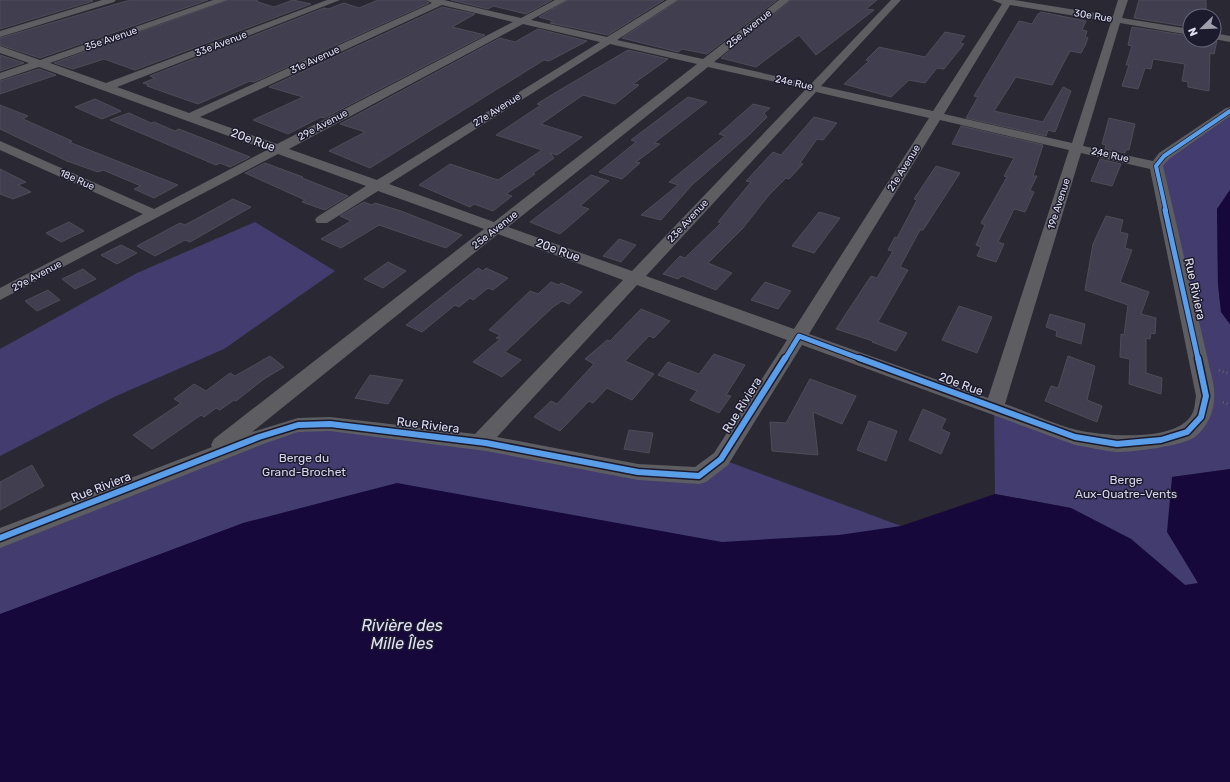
<svg xmlns="http://www.w3.org/2000/svg" width="1230" height="782" font-family="Rubik,sans-serif">
<style>
.green{fill:#423d6e}
.water{fill:#17083c}
.building{fill:#413e50;stroke:#4e4c56}
.lines{fill:none;stroke-linecap:round;stroke-linejoin:round}
.path{stroke:#636268;stroke-width:2.5;stroke-dasharray:1 3;stroke-linecap:butt}
.minor{fill:#5d5d62;fill-rule:evenodd}
.cycleway-far2-casing{stroke:#1c1b2e;stroke-width:5.5}
.cycleway-far1-casing{stroke:#1c1b2e;stroke-width:7}
.cycleway-casing{stroke:#1c1b2e;stroke-width:9}
.cycleway-far2{stroke:#5a9eea;stroke-width:4}
.cycleway-far1{stroke:#5a9eea;stroke-width:5}
.cycleway{stroke:#5a9eea;stroke-width:6}
.labels{text-anchor:middle;dominant-baseline:central;stroke-width:3;stroke-linejoin:round;paint-order:stroke}
.far-street-label{font-size:10px;fill:#e0dfed;stroke:#1c1b2e}
.street-label{font-size:12px;fill:#e0dfed;stroke:#1c1b2e}
.park-label{font-size:12px;fill:#d6d5ec;stroke:#1c1b2e}
.near-water-label{font-size:16px;font-style:italic;fill:#e2e2f8;stroke:#1c1b2e}
</style>
<rect width="100%" height="100%" fill="#2a2933"/>
<path class="green" d="M1230 108V190L1217 209 1218 284 1221 312 1230 324V469L1172 477 1198 584 1185 585 1131 539 1071 508 995 494 994 408 1075 437 1161 440 1201 417 1157 164Z
M255 222 335 271 224 349 114 397 0 456V349L137 273Z
M298 425 699 476 721 459 901 526 0 782V538Z"/>
<path class="water" d="M1230 190V324L1221 312 1218 284 1217 209Z
M1230 469V782H0V614L243 523 397 483 722 542 839 535 901 526 995 494 1071 508 1131 539 1185 585 1198 583 1167 532 1172 477Z"/>
<path class="building" d="M0 0H89L93 1 0 29Z
M130 0H208L40 58 0 45V38Z
M228 0H257L258 2 274 7 293 0 311 4 135 70 104 59 73 69 54 63Z
M378 0H425L429 3 254 82 250 81 198 104 147 86 149 85 143 83 155 78 150 76 324 8 328 9 344 3 359 8Z
M451 0H552L526 14 493 6 488 9Z
M568 0H664L608 35 550 23 553 21 539 17Z
M679 0H777L707 54 682 49 678 52 622 38Z
M791 0H877L866 9 874 10 816 55 799 35 756 67 721 58Z
M1139 0H1206V16H1190V27L1134 18Z
M442 7 475 14 452 27 485 35 324 118 321 117 288 134 253 120 303 97 269 87Z
M1041 12 1086 21 1082 30 1087 31 1085 37 1088 38 1085 46 1081 53 1070 51 1052 85 1016 77 994 111 1043 122 1063 87 1071 91 1055 132 1048 130 1046 136 966 118 978 97 974 96 1019 21 1032 24 1038 14Z
M1132 27 1190 36V40L1217 41 1214 54 1210 53 1209 91 1188 87V82L1182 81 1185 64 1153 59 1151 69 1145 68 1138 89 1122 86 1129 65H1126L1132 46 1128 45Z
M538 29 587 41 549 61 544 60 370 168 329 151 365 132 340 124 500 38 515 42Z
M945 32 965 36 960 43 964 44 944 69 937 68 925 83 909 80 891 97 844 84 869 61 866 60 879 47 925 57Z
M628 50 668 59 633 84 639 85 615 104 583 95 541 124 582 137 557 155 550 153 554 158 533 173 535 174 506 194 512 196 493 211 474 204 470 207 419 185 450 164 498 180 542 150 496 135 541 105 537 104 553 94Z
M0 55 24 63 0 71Z
M39 69 56 75 0 94V81Z
M688 97 707 102 654 143 660 144 636 162 640 163 622 179 599 172 636 142 631 140Z
M95 99 121 111 102 119 75 107Z
M753 104 770 108 764 113 767 117 749 135 692 185 661 220 641 215 678 185 669 182 725 136 719 134Z
M0 105 28 116 23 119 72 141 69 142 178 185 154 198 134 189 141 186 103 170 98 172 67 161 0 129Z
M129 113 151 123 154 122 175 131 179 129 250 157 230 167 220 163 216 165 110 120Z
M814 117 837 123 823 140 817 139 800 163 803 164 789 179 786 178 769 195 743 228 708 263 732 273 716 290 682 276 678 279 663 274 680 256 685 258 721 223 718 222 751 182 746 181 773 152 781 155Z
M1109 118 1135 124 1129 150H1126L1125 153 1105 149 1106 145 1102 144Z
M961 126 1043 145 1033 176H1037L1030 190 1034 192 1025 212 1014 209 998 242 1004 244 996 262 977 256 981 247 976 245 985 225 981 223 1007 177 1004 176 1014 158 952 144Z
M1100 159 1121 164 1112 186 1091 181Z
M265 163 303 177 302 178 348 196 325 210 302 202 305 200 245 173Z
M936 166 960 173 923 230H920L900 267 908 270 878 322 907 333 896 351 872 342 873 341 836 329 871 276 877 278 893 251 888 250 895 237 897 238 917 200 914 199Z
M0 169 26 182 18 185 31 192 13 199 0 194Z
M591 175 609 181 580 206 589 209 560 234 530 222Z
M233 199 251 207 190 242 185 240 155 256 137 246 180 223 185 225Z
M364 202 372 205 375 203 401 211 462 235 446 248 379 225 341 248 321 239 351 221 340 216Z
M819 212 840 218 814 253 792 246Z
M1106 216 1123 220 1120 232 1128 234 1125 248 1132 250 1120 282 1149 292 1141 314 1156 318 1155 334 1151 333 1150 339 1146 338V373L1162 378 1161 394 1129 384 1130 359 1120 357 1121 334 1124 335 1128 305 1085 290 1093 244Z
M69 222 84 231 61 242 46 233Z
M619 239 636 245 621 262 603 256Z
M121 245 137 253 117 264 101 255Z
M388 262 406 271 383 288 364 279Z
M478 268 483 271 486 268 508 278 493 290 488 288 473 300 470 298 459 307 455 305 422 332 406 325Z
M83 269 96 279 75 289 62 279Z
M551 282 559 285 561 283 582 292 569 304 562 301 553 307 505 352 521 360 502 377 473 362 500 339 496 338 500 335 489 330 530 291 538 294Z
M765 282 791 291 778 309 751 300Z
M48 290 60 300 37 311 25 301Z
M959 306 992 317 977 353 942 340Z
M641 309 670 321 654 338 649 336 625 361 654 374 632 400 607 388 593 403 589 401 560 431 534 417 551 401 557 404 594 364 585 359 607 340 610 341Z
M1050 314 1085 324 1081 344 1056 336 1057 331 1046 327Z
M714 354 745 365 726 395 731 396 719 413 690 400 697 391 658 375 668 362 699 374Z
M270 356 284 367 264 379 236 401 234 400 220 410 216 408 204 417 201 415 152 449 133 435 181 403 174 399 194 384 206 391 230 373 235 376Z
M1068 356 1095 366 1087 400 1102 406 1097 422 1045 401 1051 386 1058 388Z
M370 375 403 380 388 404 355 398Z
M810 379 856 396 842 424 813 412 818 455 772 451 770 422 786 423Z
M923 409 946 419 941 429 950 433 941 454 909 440Z
M869 421 897 431 886 461 857 450Z
M629 430 653 433 649 453 624 449Z
M32 465 44 486 0 510V482Z"/>
<g class="lines">
<path class="path" d="M1219 370 1230 374
M1223 402 1230 405"/>
<path class="minor" d="M102 0H116L114 2 0 37V31Z
M213 0H227L50 63 106 83 327 0H340L117 87 189 113 432 3 426 0H444L521 18 555 0H567L531 20 607 37 667 0H678L617 40 703 59 779 0H790L714 62 811 84 891 0H901L821 86 933 111 1002 4 992 0H1014L1113 16 1118 0H1128L1122 18 1190 29V35L1120 23 1083 146 1153 161 1159 153 1226 108 1230 107V116L1169 159 1163 166 1213 382C1217 403 1212 423 1195 437 1182 446 1134 452 1117 452 1103 451 1089 447 1075 445L802 345 728 465 706 482 699 484 638 480 486 451 330 431 298 432 266 443 0 548V528L212 447 211 445 214 439 484 229 378 191 327 223H317L315 220 317 217 366 186 278 154 0 300V288L143 214 0 150V141L154 209 267 150 39 67 0 80V73L29 63 0 53V46L40 60ZM442 5 513 22 277 144 200 117ZM1010 5 1111 22 1072 143 944 114ZM523 24 600 42 377 180 289 149ZM610 44 697 64 494 222 389 184ZM708 67 806 89 632 271 508 227ZM816 92 929 118 794 329 646 276ZM940 120 1069 150 988 398 809 334ZM1081 153 1150 169 1196 396C1195 401 1195 409 1192 414 1177 443 1104 436 1077 430 1053 424 1029 412 1005 404ZM498 234 623 280 475 434 330 417 298 418 252 432ZM637 285 787 340 714 453 695 467 638 464 497 437Z
M1214 33 1230 36V42L1214 39Z"/>
<g class="cycleway-far2-casing">
<path id="cycleway-far2" d="M1166 211 1156 166 1164 156 1230 111"/>
</g>
<g class="cycleway-far1-casing">
<path id="cycleway-far1" d="M1165 210 1198 359
M785 359 799 336 861 359"/>
</g>
<g class="cycleway-casing">
<path id="cycleway" d="M859 358 1075 437 1117 444 1161 440 1187 432 1201 417 1206 396 1198 358
M0 538 259 437 298 425 330 424 486 443 638 472 699 476 721 459 785 358"/>
</g>
<use href="#cycleway-far2" class="cycleway-far2"/>
<use href="#cycleway-far1" class="cycleway-far1"/>
<use href="#cycleway" class="cycleway"/>
</g>
<g class="labels">
<g class="far-street-label">
<text transform="translate(1093 16) rotate(9)">30e Rue</text>
<text transform="translate(749 29) rotate(-39)">25e Avenue</text>
<text transform="translate(111 39) rotate(-19)">35e Avenue</text>
<text transform="translate(221 44) rotate(-21)">33e Avenue</text>
<text transform="translate(315 60) rotate(-25)">31e Avenue</text>
<text transform="translate(794 83) rotate(13)">24e Rue</text>
<text transform="translate(497 110) rotate(-32)">27e Avenue</text>
<text transform="translate(323 125) rotate(-28)">29e Avenue</text>
<text transform="translate(1110 155) rotate(13)">24e Rue</text>
<text transform="translate(904 168) rotate(-58)">21e Avenue</text>
<text transform="translate(77 180) rotate(24)">18e Rue</text>
<text transform="translate(1059 204) rotate(-72)">19e Avenue</text>
<text transform="translate(688 221) rotate(-47)">23e Avenue</text>
<text transform="translate(495 230) rotate(-38)">25e Avenue</text>
<text transform="translate(37 276) rotate(-28)">29e Avenue</text>
</g>
<g class="street-label">
<text transform="translate(253 140) rotate(20)">20e Rue</text>
<text transform="translate(558 250) rotate(20)">20e Rue</text>
<text transform="translate(1195 289) rotate(78)">Rue Riviera</text>
<text transform="translate(961 384) rotate(20)">20e Rue</text>
<text transform="translate(742 405) rotate(-58)">Rue Riviera</text>
<text transform="translate(428 425) rotate(7)">Rue Riviera</text>
<text transform="translate(101 487) rotate(-21)">Rue Riviera</text>
</g>
<g class="park-label">
<text x="304" y="458">Berge du<tspan x="304" dy="14">Grand-Brochet</tspan></text>
<text x="1126" y="480">Berge<tspan x="1126" dy="14">Aux-Quatre-Vents</tspan></text>
</g>
<g class="near-water-label">
<text x="402" y="625">Rivière des<tspan x="402" dy="18">Mille Îles</tspan></text>
</g>
</g>
<g transform="translate(1202 28) rotate(247)"><circle r="19" fill="#1c1b2e" stroke="#6a697a"/>
<path d="M0-3L7 15L0 10L-7 15Z" fill="#a09fac"/>
<text y="-6" font-size="11" font-weight="bold" text-anchor="middle" fill="#e0dfed">N</text>
</g>
</svg>
